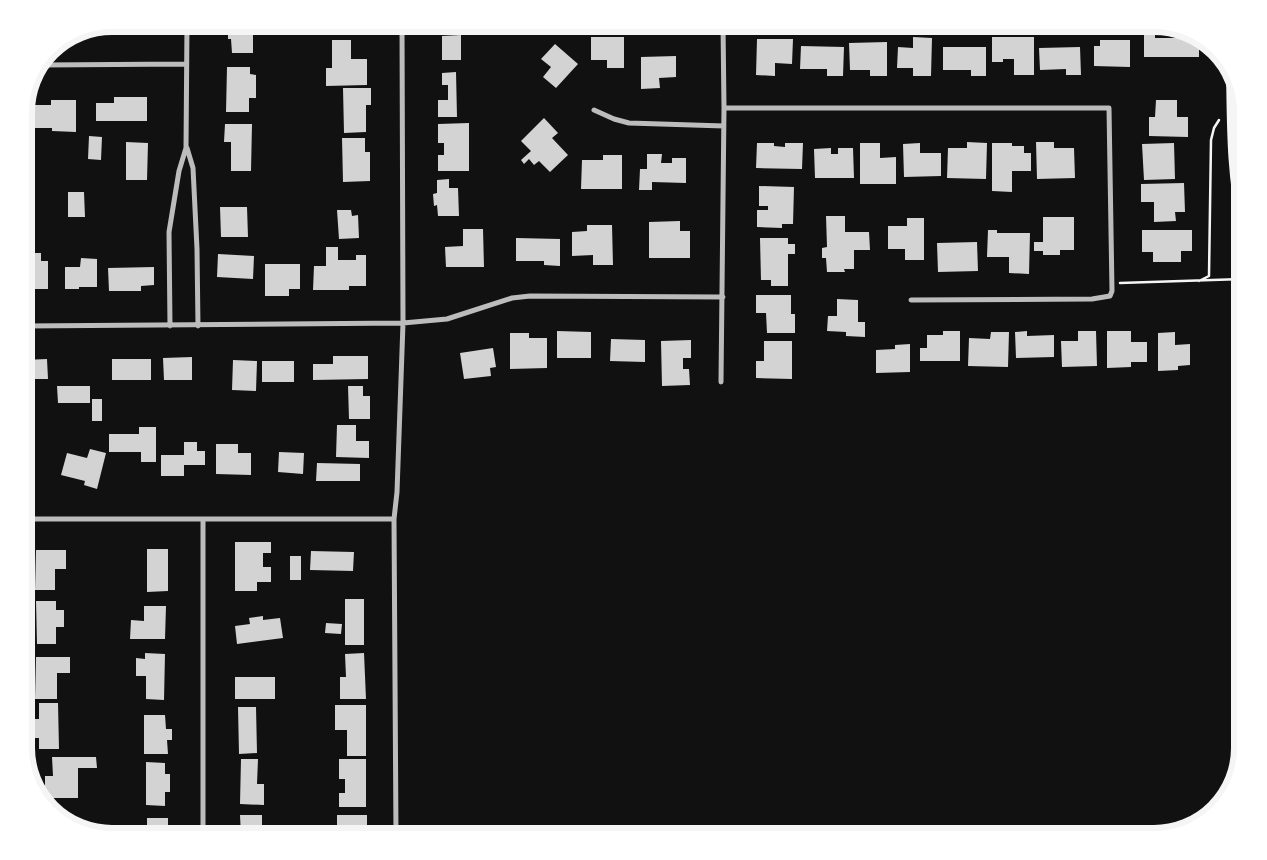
<svg xmlns="http://www.w3.org/2000/svg" width="1267" height="860" font-family="Ubuntu,sans-serif">
<style>
.building{fill:#d3d3d3}
.lines{fill:none;stroke-linecap:round;stroke-linejoin:round}
.path{stroke:#f5f5f5;stroke-width:2.5}
.minor{stroke:#bcbcbc;stroke-width:5}
.secondary{stroke:#f5f5f5;stroke-width:10}
.rim{fill:none;stroke:#f5f5f5;stroke-width:6}
</style>
<rect width="100%" height="100%" fill="#111"/>
<path class="building" d="M122 24H145V32H122Z
M232 24H253V53H232L231 39H228V28H232Z
M329 24H367V27H329Z
M101 26V35H92V28Z
M1144 32H1155V38H1199V57H1144Z
M461 35V60H442V36Z
M591 37H624V68H607V60H591Z
M913 37 932 38 931 76H913V68H897L898 47 913 48Z
M992 37H1034V75H1014V59H1003V62H992Z
M757 39H793L792 64 775 63V76L756 75Z
M332 40H351V59H367V85L326 86V68H332Z
M1100 40H1130V67L1094 66V46H1100Z
M887 42V76H870V70H850L849 43Z
M555 44 578 64 556 88 543 77 551 67 541 59Z
M801 46 844 47 843 76H827V69H800Z
M943 47H986V76H971V70H943Z
M1080 47 1081 75H1066V69L1040 70 1039 48Z
M676 56V77L659 78 660 88 641 89V57Z
M227 67H250V74L256 75V98H249V112H226Z
M456 72 457 117H438V100H448V85H442V73Z
M343 88H371V105H366V132L344 133Z
M114 97H147V121H96V103H114Z
M51 100H76V132L52 131V128H27V105H51Z
M1156 100H1177V117H1188V137L1149 136V117H1155Z
M544 118 558 133 552 138 568 155 550 172 539 161 534 165 529 159 524 164 521 160 531 151 521 141Z
M469 123V171H438V155H444V143H438V124Z
M225 124H252L251 171H231V142H224Z
M89 136 102 137 101 160 88 159Z
M342 138H365V152H370V181L343 182Z
M126 142 148 143 147 180H126Z
M967 142 987 143 986 179 947 178 948 148H967Z
M1036 142H1054V148H1074L1075 178 1037 179Z
M757 143H774V146L785 147V143H803L802 169 756 168Z
M860 143H880V158L896 157V184H860Z
M920 143V153H941V176L904 177 903 144Z
M992 143H1012V146H1024V153H1031V171H1012V192L992 191Z
M1174 143 1175 179 1144 180 1142 144Z
M831 148V154H838V148H853L854 178H815L814 149Z
M647 154H662L661 163H672V158H686V183L652 182V190H639L640 169H647Z
M603 155H622V189H581L582 160H603Z
M449 179V188H458L459 216H438L437 205 434 206 433 194 437 193V180Z
M1184 183 1185 212H1175L1176 221 1154 222V202H1141V184Z
M759 186 794 187 793 224H782V228L757 227V210H768V206H759Z
M68 192H84L85 217H68Z
M220 207H247L248 237H221Z
M337 210H351L352 216 358 215 359 238 339 239Z
M826 216H845V232H869L870 250H854V269H844L845 272H827L826 258H822V248L827 247Z
M1043 217H1074V250H1060V255H1043V251H1034V242H1043Z
M907 218H924V260H905V249H888V226H907Z
M680 221V231H690V258H649V222Z
M587 225H612L613 265H593V255L572 256V232L587 231Z
M463 229H483L484 267H446L445 247 463 246Z
M988 230H997V233H1030L1029 274 1009 273V257H987Z
M1142 230H1192V251H1181V262H1153V252H1142Z
M516 238 560 239V266L544 265V261H516Z
M760 238H788V244H795V254H788V286H771V280H761Z
M977 242 978 271 938 272 937 243Z
M326 247H338V260H356V255H366V286H349V290H313L314 266H326Z
M31 253H41V261H48V289H24V260H31Z
M218 254 254 256 253 279 217 277Z
M81 258 97 259V287H79V289H65V267H80Z
M265 264H300V289H289V296H265Z
M154 267V285L141 286V291H109L108 268Z
M756 295H791V314H795V333H767L766 313H756Z
M837 299 858 300V322H865V337L846 336V332L827 331 828 316H837Z
M557 331 591 332V358H557Z
M943 331H960V361H920V348H927V335H943Z
M1027 331V336L1054 335V357L1016 358 1015 332Z
M1078 331H1096L1097 366 1062 367 1061 341H1078Z
M1107 331H1131V342H1147V362H1131V367L1107 368Z
M991 332H1009L1008 367 968 366 969 338 990 339Z
M1175 332V345L1190 344V365L1178 366V370L1158 371V333Z
M510 333H529V338H547V368L510 369Z
M611 339 645 340V362L610 361Z
M691 340V358H683V369H689L690 385 662 386 661 341Z
M764 341H792V379L756 378V361H764Z
M910 344V372L876 373V350L895 349V345Z
M493 348 496 367 490 368 491 376 464 379 460 353Z
M333 356H368V379L313 380V364H333Z
M192 357V380H164L163 358Z
M47 359 48 379H24V360Z
M112 359H151V380H112Z
M233 360 257 361 256 391 232 390Z
M262 361H294V382H262Z
M57 386H90V403H58Z
M348 386H363V396H370V419H349Z
M92 399H102V421H92Z
M337 425H356V441H369V458L336 457Z
M139 427H156V462H141V452H109V434H139Z
M184 442H197V451H205V465H184V476H161V455H184Z
M216 444H238V453H251V475L216 474Z
M90 449 106 453 97 489 84 485 85 481 61 475 67 453 87 458Z
M279 452 304 453 303 474 278 472Z
M317 463 360 464V481H316Z
M235 542H271V553H263V567H271V582H257V591H235Z
M147 549H168V591L147 592Z
M36 550H66V569H55V590H35Z
M311 551 354 552 353 571 310 570Z
M290 556H301V580H290Z
M345 599H364V645H345Z
M36 601H56V610H64V627H56V644H37Z
M144 606H166L165 639H130L131 620 144 621Z
M263 616V620L280 618 283 638 237 644 235 626 250 624 249 618Z
M326 623 342 624 341 634 325 633Z
M145 653 165 654 164 700 146 699V676H136V658L145 659Z
M364 653 366 699H340V677H346L345 654Z
M36 657H70V673H57V699H35Z
M235 677H275V699H235Z
M39 703H58L59 749H39V738H35L34 719H39Z
M335 705H366V756H347V730H335Z
M238 707H256L257 753 239 754Z
M144 715H165L166 729H172V740H167L168 754H144Z
M52 757H96L97 768H78V798H45V776H53Z
M241 759H258L257 784H264V805L240 804Z
M339 759H366V807H339V793H345V779H339Z
M146 762 165 763V774H170V792H165V806L146 805Z
M240 815H262V836H241Z
M337 815H367V836H350L351 828H337Z
M147 818H168V836H139V833H147Z"/>
<g class="lines">
<path class="path" d="M1199 281 1209 276 1211 140 1214 128 1219 120
M1120 283 1243 279"/>
<path class="minor" d="M43 65 186 64
M724 108H1109L1112 291 1110 296 1092 299 911 300
M594 110 614 119 629 123 724 126
M187 148 193 168 197 249 198 326
M24 326 403 323 447 319 512 298 530 296 723 297
M170 326 169 232 179 171 186 148 187 24
M721 382 724 108 723 24
M24 519H394
M203 519V836
M1239 764 1240 392 1243 375
M396 836 394 519 397 492 403 323 402 24"/>
<path class="secondary" d="M1231 70C1232 122 1231 174 1243 225"/>
</g>
<path d="M0 0H1267V860H0ZM112 32H1154A80 80 0 0 1 1234 112V748A80 80 0 0 1 1154 828H112A80 80 0 0 1 32 748V112A80 80 0 0 1 112 32Z" fill="#fff" fill-rule="evenodd"/>
<path class="rim" d="M112 32H1154A80 80 0 0 1 1234 112V748A80 80 0 0 1 1154 828H112A80 80 0 0 1 32 748V112A80 80 0 0 1 112 32Z"/>
</svg>
